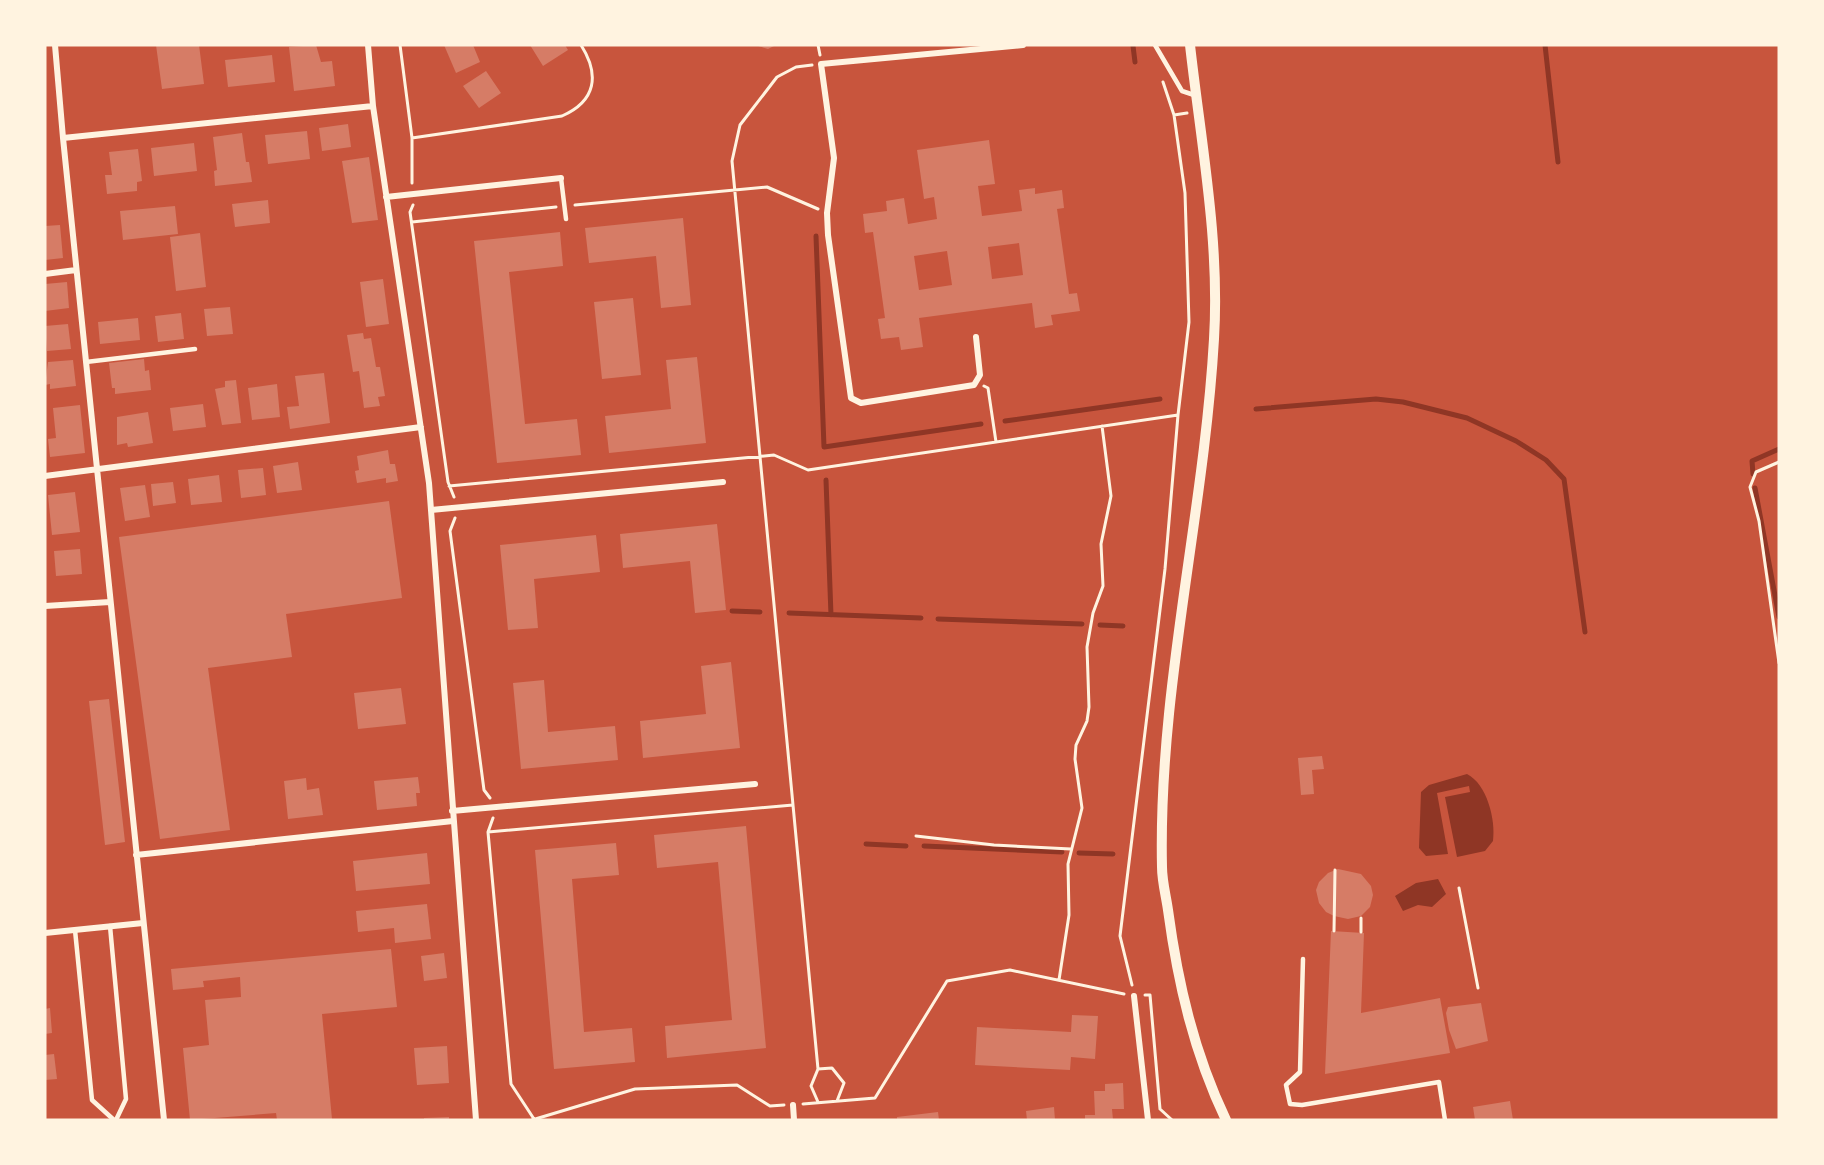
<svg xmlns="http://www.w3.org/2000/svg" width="1824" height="1165" font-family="Lora,serif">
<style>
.water{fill:#8f3625}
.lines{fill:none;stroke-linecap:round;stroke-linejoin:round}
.stream{stroke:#8f3625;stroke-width:5}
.building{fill:#d67c66;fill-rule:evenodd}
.path{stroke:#fff3e0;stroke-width:3}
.service{stroke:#fff3e0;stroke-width:4.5}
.minor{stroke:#fff3e0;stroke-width:6}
.tertiary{stroke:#fff3e0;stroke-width:10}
</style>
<rect width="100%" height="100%" fill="#c8553d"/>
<path class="water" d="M1467 774C1487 784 1496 820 1493 841L1485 851 1457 857 1445 797 1470 792 1469 786 1437 793 1448 854 1426 856 1419 848 1421 792 1429 785Z
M1438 879 1446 894 1432 907 1418 905 1403 911 1395 896 1416 883Z"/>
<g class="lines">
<path class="stream" d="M1545 45 1558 162
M1133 46 1135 62
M816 236 824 447 981 424
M1256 409 1376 399 1403 402 1467 418 1516 441 1546 460 1564 479 1585 632
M1005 421 1160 399
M1753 474 1752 461 1779 449
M826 480 831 615
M1755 488 1779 617
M732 611 760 612
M789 613 921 618
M938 619 1082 624
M1100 625 1123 626
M866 844 906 846
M924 846 1062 852
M1079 853 1113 854"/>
</g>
<path class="building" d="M156 45H199L204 84 162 89Z
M316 45 321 62 332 61 335 86 294 91 289 47Z
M444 45H473L480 62 456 73Z
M530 45H565L568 50 543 66Z
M755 45H776L768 49Z
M272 55 275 82 228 87 225 60Z
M486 71 501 93 479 108 463 86Z
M348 124 351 147 322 151 319 128Z
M307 131 310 159 268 164 265 135Z
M242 133 246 162H249L252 182 215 186 214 171 217 170 213 137Z
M989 140 995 184 978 186 982 216 1022 211 1019 190 1035 188V194L1062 190 1064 208 1057 209 1069 294 1077 293 1080 311 1051 315 1053 325 1035 328 1032 303 919 318 923 347 901 350 899 337 881 339 878 319 885 318 873 232 865 233 863 214 887 211 886 201 904 198 908 224 937 219 934 197 924 199 917 150ZM1019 243 1023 275 992 279 988 247ZM947 251 952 285 919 290 914 256Z
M194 143 197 171 154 176 151 148Z
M138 149 142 181 137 182V191L107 194 105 175H112L109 152Z
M369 157 378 220 352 223 342 161Z
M268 200 270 223 235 227 232 204Z
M175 206 178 234 123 240 120 211Z
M683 218 691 305 661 308 656 256 589 263 585 228Z
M60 225 63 258 45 260V226Z
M560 232 563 266 509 272 525 424 577 419 581 455 497 463 474 241Z
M200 233 206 287 176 291 170 237Z
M383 279 389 324 366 327 360 282Z
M67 282 69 308 45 311V284Z
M633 298 641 375 602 379 594 302Z
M230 307 233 334 207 336 204 309Z
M181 313 184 339 158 342 155 316Z
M138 318 140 340 100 344 98 322Z
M68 324 71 349 47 351 45 326Z
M363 333 364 339 371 338 376 367H380L385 396 378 397 380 406 364 408 359 371 353 372 347 335Z
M697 357 706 443 609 453 605 416 671 409 666 360Z
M144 359 145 371 149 370 151 390 115 394V388H112L109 363Z
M73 360 76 386 50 389V384L45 385 48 362Z
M324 373 330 423 290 429 287 407 299 406 295 376Z
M236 380 241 423 222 425 215 389 225 387V381Z
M277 384 280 417 252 420 248 388Z
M203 404 206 427 173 431 170 408Z
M80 405 85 453 50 457 48 439 56 438 53 408Z
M148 412 153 443 128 447 127 443 117 445V417Z
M388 450 390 464H395L398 481 386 483V478L357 483 355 471 359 470 357 456Z
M298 462 302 490 277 493 273 466Z
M263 468 266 495 241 498 238 470Z
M219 475 222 502 191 505 188 479Z
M173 482 176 503 153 506 151 484Z
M145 485 150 517 125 521 120 488Z
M75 492 80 532 52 535 48 495Z
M389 501 402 598 286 614 292 657 208 668 230 830 160 839 119 537Z
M717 524 726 610 695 613 690 561 623 568 620 534Z
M596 535 600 572 534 579 538 628 508 630 500 545Z
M80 549 82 574 56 576 54 551Z
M731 662 740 748 643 758 640 721 706 714 701 666Z
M544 680 548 732 615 726 618 760 521 769 513 683Z
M401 688 406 724 358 729 354 693Z
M109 699 125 842 105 845 89 701Z
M1322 756 1324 769 1312 770 1314 794 1301 795 1298 758Z
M418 777 420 793H416L417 806 377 810 374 781Z
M306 778 307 790 319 788 323 815 288 819 284 781Z
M746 826 766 1048 667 1058 665 1026 732 1020 718 862 657 868 654 835Z
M616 843 619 875 572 879 584 1032 632 1028 635 1062 554 1069 535 850Z
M427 853 430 884 356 891 353 861Z
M1338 869 1361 874 1371 886 1373 895 1370 907 1361 916 1348 919 1334 916 1326 912 1319 903 1316 890 1319 882 1328 873Z
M427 904 431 939 395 943 394 928 358 932 356 911Z
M1331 931 1364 933 1361 1013 1440 998 1450 1053 1325 1074Z
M391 949 397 1007 322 1014 332 1119 277 1120 276 1113 190 1120 183 1048 209 1045 205 1000 241 997 240 977 203 981 204 987 173 990 171 969Z
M444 953 447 978 424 981 421 956Z
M1481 1003 1488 1041 1456 1049 1449 1030 1446 1013 1448 1007Z
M50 1008 52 1033 45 1034V1009Z
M1072 1015 1098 1016 1095 1059 1071 1057 1070 1070 975 1065 977 1027 1071 1032Z
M447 1046 449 1083 417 1085 414 1048Z
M54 1054 57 1079 45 1080V1055Z
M1123 1083 1124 1109H1112L1113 1120H1085V1115H1095L1094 1091H1105V1084Z
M1510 1101 1513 1120H1475L1473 1107Z
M1054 1107 1055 1120H1027L1026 1111Z
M938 1112 939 1120H897V1117Z
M449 1117V1120H424V1118Z"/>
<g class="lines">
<path class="path" d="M400 45 412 138V183
M818 45 820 55
M812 65 796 67 777 77 740 125 732 161 818 1069
M1174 115 1187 113
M412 138 562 116C596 101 600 75 581 45
M413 205 410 212 448 482 454 497
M575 205 767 187 818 209
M412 222 556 207
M984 386 988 388 996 442
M1779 462 1756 472 1750 487 1759 521 1779 663
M449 486 774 455 808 470 1178 415
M455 518 450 531 484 790 490 798
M493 818 488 832 511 1084 534 1119
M488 832 793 805
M916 836 994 845 1071 849
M1459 888 1478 988
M1334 931 1335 870
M1361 932V918
M1059 980 1069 915 1068 864 1082 808 1075 759 1076 745 1087 721 1089 707 1087 647 1093 613 1103 586 1101 544 1111 496 1102 426
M1132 985 1120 936 1165 569 1178 415 1189 322 1185 193 1174 115 1163 82
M1145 995H1150L1160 1109 1172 1120
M818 1102 811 1086 818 1069 832 1068 844 1083 837 1101
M803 1104 875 1098 947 981 1010 970 1124 994
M532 1120 635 1089 737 1085 770 1106 784 1105"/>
<path class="service" d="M1155 45 1182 91 1194 95
M561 178 566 219
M86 362 195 349
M110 926 126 1099 116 1120
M75 930 92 1100 114 1120
M1303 959 1300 1072 1286 1085 1290 1104 1302 1105 1439 1082 1445 1120"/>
<path class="minor" d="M55 45 63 138 164 1120
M368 45 373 106 429 483 476 1120
M63 138 373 106
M386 197 561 178
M45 274 76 270
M976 337 980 375 974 385 861 403 851 398 828 235 827 213 834 158 821 64 1023 45
M45 476 421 427
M431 510 723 482
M45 606 110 602
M452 811 755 784
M136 855 453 821
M45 933 143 923
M1134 996 1148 1120
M793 1105 794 1120"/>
<path class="tertiary" d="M1190 45C1201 143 1220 241 1214 339 1204 515 1158 690 1162 867 1162 881 1166 896 1168 910 1178 984 1194 1053 1226 1120"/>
</g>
<rect width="1824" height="1165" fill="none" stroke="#fff3e0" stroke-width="93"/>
</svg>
